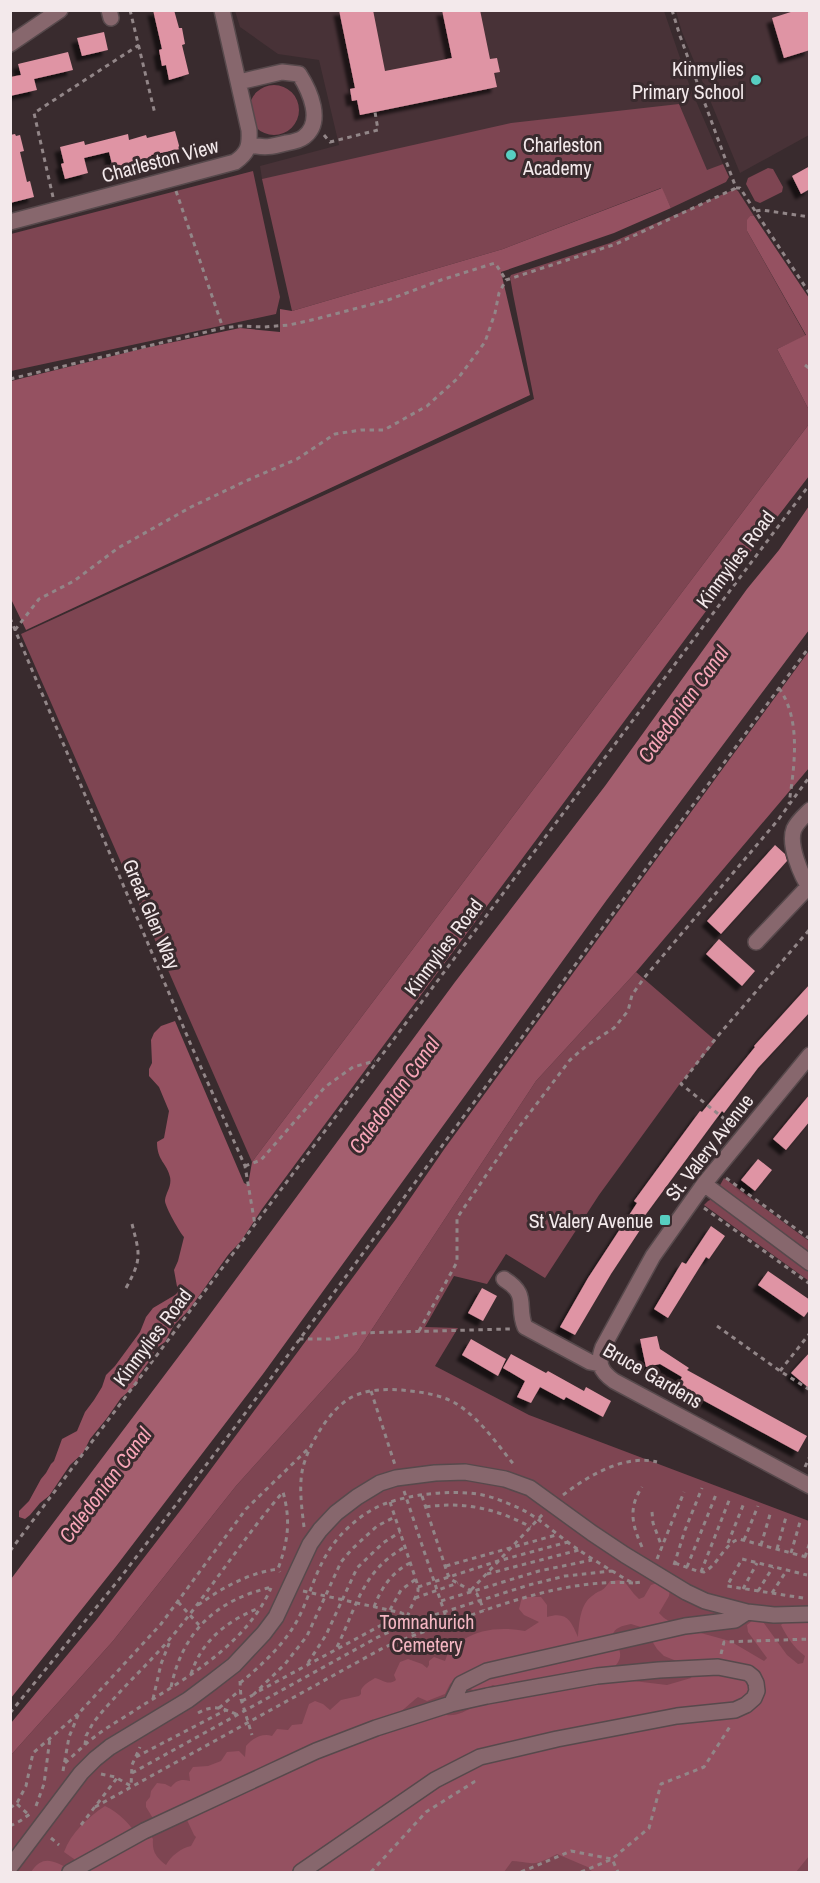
<svg xmlns="http://www.w3.org/2000/svg" width="820" height="1883" font-family="'Archivo Narrow',sans-serif">
<style>
.built{fill:#483237}
.green{fill:#7e4552}
.forest{fill:#955161;fill-rule:evenodd}
.water{fill:#a45f6f}
.building{fill:#df94a4;filter:url(#shadow)}
.lines{fill:none;stroke-linecap:round;stroke-linejoin:round}
.minor-casing{stroke:#57494c;stroke-width:18}
.path{stroke:#928688;stroke-width:3;stroke-dasharray:4.5 4.5;stroke-linecap:butt}
.minor{stroke:#87676d;stroke-width:15}
.poi-dot{fill:#57cec1;stroke:#392b2e;stroke-width:2}
.labels{text-anchor:middle;dominant-baseline:central;stroke-width:6;stroke-linejoin:round;paint-order:stroke}
.poi-label{font-size:20px;fill:#f3e9eb;stroke:#392b2e;text-anchor:end}
.street-label{font-size:20px;fill:#f3e9eb;stroke:#392b2e}
.park-label{font-size:20px;fill:#f4b6c2;stroke:#392b2e}
.water-label{font-size:21px;font-style:italic;fill:#f8a6b8;stroke:#392b2e}
</style>
<defs>
<filter id="shadow"><feDropShadow dx="-5.5" dy="5.5" stdDeviation="1.5" flood-color="#0009"/></filter>
</defs>
<rect width="100%" height="100%" fill="#392b2e"/>
<path class="built" d="M235 11H664L690 87 723 164 708 171 262 179 260 166 339 145 319 60 278 54 240 27Z
M676 11H809V135L740 173 682 32Z"/>
<path class="green" d="M249 110a25 25 0 1 1 50 0a25 25 0 1 1-50 0Z
M679 104 707 170 723 164 729 177 726 182 671 208 661 188 503 249 292 311 262 179 511 123Z
M768 168 773 169 783 187 782 192 760 203 755 201 746 184 748 178Z
M253 171 280 297 276 314 11 371V234Z
M735 189 738 191 754 216H750L747 231 806 336 777 349 809 410V424L252 1162 21 634 534 399 513 294 510 277 511 275 610 243Z
M636 972 716 1041 679 1085 599 1195 545 1278 506 1254 487 1284 454 1276 425 1327 458 1328 435 1366 529 1415 809 1521V1872H11V1755L113 1641 236 1486 357 1352 536 1081Z
M724 1178 809 1241V1254L719 1187Z
M712 1199 809 1268V1281L704 1205 708 1201Z"/>
<path class="forest" d="M662 188 671 208 614 233 501 272 530 395 26 630 11 599V381L145 348 240 328 280 332V309L292 311 503 249Z
M750 216H754L809 298V410L777 349 806 335 747 231V220Z
M809 424V476L741 564 262 1209 241 1241 228 1255 189 1310 174 1325 165 1342 155 1349 151 1359 139 1375 137 1384 121 1398 107 1418 90 1439 83 1453 70 1465 49 1496 40 1503 30 1515 25 1519 19 1517V1511L29 1501 41 1479 46 1473 51 1464 54 1461 62 1439 77 1431 85 1412 94 1400 102 1387 106 1375 115 1366 140 1332 146 1317 153 1308 175 1295 178 1292 174 1270 178 1261 184 1237C180 1233 164 1205 165 1200 166 1192 172 1186 170 1177 167 1163 157 1161 157 1142L164 1138 169 1111 159 1087 149 1076V1069L152 1063 151 1040 154 1033 161 1026 175 1021 244 1183 248 1185 252 1162Z
M809 651V768L636 972 536 1081 357 1352 236 1486 113 1641 11 1755V1723L97 1619 183 1507 396 1219 445 1148Z
M620 1580 624 1581 634 1594 639 1599 644 1597 651 1585 657 1583 670 1590 669 1596 659 1613C668 1623 673 1623 686 1622L697 1632 730 1641 764 1661 767 1658 748 1632 747 1625 753 1620 761 1619 787 1655 798 1664 803 1663 805 1656C794 1648 787 1637 781 1625L788 1618 809 1617V1856L796 1872H592L590 1868 557 1854C532 1867 538 1863 512 1861L504 1872H31C43 1854 53 1861 70 1869L76 1865 74 1859 64 1852C71 1833 88 1817 105 1806 120 1813 129 1824 139 1837L151 1836 153 1839C152 1852 156 1857 166 1865 171 1856 181 1848 191 1846L196 1837 194 1835 187 1820 181 1817 154 1820 146 1807V1802L150 1797 151 1791 157 1783 165 1784 171 1787C177 1780 181 1779 190 1781L189 1773 193 1767 208 1766 221 1761 227 1752 239 1751 245 1757 246 1746C253 1738 262 1733 272 1736L277 1729 288 1730 292 1725 302 1724 309 1704 315 1701 323 1704 330 1710 341 1700 359 1696 361 1694V1690C363 1685 370 1681 375 1678 383 1680 388 1686 396 1680L394 1675 400 1662 408 1659 422 1664 427 1668 429 1665V1661L434 1657 445 1661 448 1653C454 1649 457 1644 463 1640 481 1628 504 1627 525 1631L539 1622 524 1615 519 1609 522 1597H541L547 1605V1617C567 1611 571 1621 578 1637 579 1624 580 1604 592 1596 602 1588 601 1594 610 1581ZM631 1624 644 1628 657 1649 664 1656 679 1662 693 1673 691 1678 667 1685 617 1679 607 1683 598 1682C615 1665 630 1661 612 1636 615 1627 622 1626 631 1624ZM459 1676C473 1694 473 1693 493 1685L501 1689C489 1697 458 1721 444 1714L395 1715C404 1710 410 1703 418 1697L427 1701 445 1694 450 1684Z"/>
<path class="water" d="M809 506V630L606 901 263 1374 117 1565 11 1698V1579L191 1340 455 982 605 786 747 589 779 550Z"/>
<path class="building" d="M153 10H174L179 28H182L185 44 182 45 189 74 169 80 166 65 162 66 159 50 162 49Z
M339 10H373L385 71 452 58 442 10H480L490 59 497 58 500 72 494 73 497 87 360 115 357 100 352 101 350 89 355 88Z
M797 10H808L810 16V50L784 58 772 18Z
M104 32 108 50 82 56 77 38Z
M68 52 73 70 34 79 37 90 10 96V77L21 75 18 64Z
M175 131 180 149 151 155 152 158 113 168 109 152 84 158 88 173 65 179 61 164 64 163 60 147 84 141 85 145 128 134 129 140 146 135 147 138Z
M15 134 16 136 20 135 24 151 20 152 27 182 30 181 34 197 10 203V135Z
M810 166V189L801 194 792 176Z
M775 845 785 854 787 861 721 934 707 921Z
M719 939 755 971 742 986 706 954Z
M810 984V1012L758 1068 724 1113 722 1111 638 1225 642 1227 611 1274 575 1335 560 1327 588 1278 637 1203 634 1201 672 1149 700 1111 702 1112 755 1047 754 1046Z
M810 1094V1121L786 1150 773 1139Z
M758 1159 772 1170 755 1191 741 1180Z
M711 1226 725 1236 709 1259 706 1257 668 1318 654 1309 682 1262 686 1264Z
M768 1271 810 1300V1309L804 1317 758 1285Z
M482 1288 497 1296 483 1321 468 1313Z
M657 1336 660 1349 689 1368 687 1370 807 1436 798 1452 677 1386 682 1377 660 1364 646 1367 640 1339Z
M471 1339 506 1359 498 1376 462 1355Z
M810 1352V1389L791 1373Z
M511 1354 546 1373 548 1371 584 1391 586 1387 611 1401 603 1417 566 1397 564 1400 540 1387 531 1403 517 1397 525 1381 503 1368Z"/>
<g class="lines">
<g class="minor-casing">
<path id="minor" d="M109 10 111 18
M10 44 60 10
M239 82 282 72 299 74C310 91 324 122 304 137 299 141 292 142 286 143 271 147 265 148 250 145
M10 222 235 162C248 153 250 146 249 130L222 10
M810 810C805 815 797 822 794 829 788 844 801 876 810 888
M756 942 808 887
M810 1055 704 1184 653 1256 603 1347C597 1363 600 1371 614 1381L810 1486
M704 1184 810 1263
M504 1279C530 1295 516 1306 525 1327L590 1362 600 1364
M451 1704 461 1684 487 1671 685 1626 735 1620 747 1612
M10 1867 81 1773 95 1759 110 1747 188 1700 212 1682 234 1665 264 1633 276 1617 310 1544 320 1530 336 1513 357 1497 380 1483 396 1478 435 1473 465 1472 505 1479 530 1488 592 1533 625 1555 686 1592 705 1601 747 1612 774 1615 810 1614
M70 1872 144 1831 316 1751 376 1728 451 1704 487 1696 597 1676 659 1670 718 1667 748 1673 753 1677 756 1683 757 1691 754 1698 746 1705 735 1710 677 1716 557 1739 480 1757 435 1780 301 1872"/>
</g>
<path class="path" d="M130 10 155 114
M672 10 680 36 736 188H740L810 294
M324 135 330 142 378 130 375 112
M176 191 223 328
M53 197 34 113 139 45
M756 211 762 210 810 217
M805 365 810 369
M10 379 223 328 241 326 264 327 289 325 316 319 388 300 441 280 495 263 506 280
M10 618 191 1045 245 1166 255 1225
M15 630 39 599 74 581 118 548 191 507 248 480 297 459 335 434 361 430H384L427 406 459 377 485 342 495 313 499 293 506 280 616 244 736 188
M779 688C802 721 794 767 789 804
M732 1125 681 1084 716 1038 810 929
M245 1166 261 1160 325 1087 353 1067 375 1061
M726 1178 810 1239
M704 1208 810 1284
M126 1288C142 1259 140 1255 132 1224
M717 1326 780 1371 810 1390
M419 1331 457 1262V1218L519 1127 570 1060 586 1046 614 1028 628 1011 632 995 644 978 778 820 810 776
M299 1339H330L358 1333 510 1329
M780 1371 810 1333
M371 1391 395 1465
M805 1467 810 1456
M404 1491 448 1623
M563 1495C588 1476 624 1454 657 1462
M422 1496 448 1575 452 1580 477 1594 484 1610
M390 1502 418 1586V1591L407 1617 416 1641
M426 1507C464 1501 497 1509 531 1527
M652 1512 653 1523 662 1547
M304 1527C302 1510 299 1489 302 1472 306 1448 330 1408 352 1397 368 1389 385 1389 402 1390 420 1392 439 1394 455 1403 480 1418 497 1444 515 1466
M744 1540 758 1506
M728 1543 744 1503
M761 1545 771 1511
M642 1547C632 1525 628 1508 642 1487
M777 1549 786 1517
M10 1551 810 484
M791 1553 800 1522
M805 1557 810 1542
M657 1559 684 1492
M675 1563 697 1571 704 1572C719 1564 724 1544 739 1539L810 1558
M674 1565 685 1530 702 1488
M446 1566 556 1535
M687 1567 717 1492
M701 1572 730 1498
M487 1574 579 1550
M418 1587 498 1561 568 1542
M743 1589 757 1563
M471 1590 543 1514
M303 1591 402 1613
M758 1591 773 1567
M772 1593 787 1570
M415 1598 458 1583
M803 1598 727 1586 742 1559 807 1575
M441 1601 539 1571 592 1560
M178 1602 199 1625
M198 1605C222 1588 248 1573 278 1569
M374 1607C381 1588 392 1572 410 1563
M390 1610 401 1590 416 1579
M337 1647C357 1606 362 1571 405 1547
M721 1654 724 1642 810 1639
M308 1663 326 1635 357 1568 383 1543 400 1532
M191 1674C202 1640 227 1621 259 1608
M240 1681 241 1699 252 1735
M240 1683C263 1664 287 1642 300 1615 310 1594 316 1571 328 1552 340 1532 365 1510 387 1503 413 1494 451 1490 477 1494 492 1496 507 1503 521 1509 539 1518 556 1534 573 1546 590 1558 609 1569 627 1580L633 1583 641 1582
M171 1687C183 1631 216 1600 272 1587
M259 1691 404 1613
M253 1695 285 1664 307 1636 341 1562 352 1549 377 1526 395 1517
M153 1699 161 1664 170 1641
M242 1701 253 1695
M219 1708 240 1690
M10 1713 121 1577 238 1423 810 646
M198 1713C214 1704 222 1708 238 1715
M85 1745 86 1736 93 1723C118 1691 148 1665 174 1634 212 1588 244 1537 283 1492 291 1521 288 1541 278 1569L280 1572
M136 1757 226 1710
M65 1763C74 1755 83 1746 93 1738 108 1726 127 1716 143 1705 191 1676 248 1641 271 1588
M63 1771 69 1737 79 1713 161 1624 246 1509 310 1447
M132 1773 378 1637 409 1623 529 1585 565 1576 612 1571
M101 1774 115 1777 131 1786 132 1765 140 1747
M17 1804 30 1816
M36 1806 44 1784 50 1738
M95 1807 383 1648C407 1637 432 1629 457 1620 513 1600 573 1579 633 1583
M10 1808 17 1803 26 1786 33 1753 78 1714
M81 1825 117 1778
M10 1826 20 1821 30 1814
M51 1838 59 1845
M371 1872 426 1812 474 1782 472 1777
M521 1872 571 1851 612 1859 618 1872
M581 1872 612 1859 649 1828 661 1784 704 1767 731 1725"/>
<use href="#minor" class="minor"/>
</g>
<g class="poi-dot">
<circle cx="756" cy="80" r="6"/>
<circle cx="511" cy="155" r="6"/>
<rect x="659" y="1214" width="12" height="12" rx="3"/>
</g>
<g class="labels">
<g class="poi-label">
<text x="744" y="68">Kinmylies<tspan x="744" dy="23">Primary School</tspan></text>
<text x="523" y="144" text-anchor="start">Charleston<tspan x="523" dy="23">Academy</tspan></text>
<text x="653" y="1220">St Valery Avenue</text>
</g>
<g class="street-label">
<text transform="translate(160 160) rotate(-15)">Charleston View</text>
<text transform="translate(735 559) rotate(-53)">Kinmylies Road</text>
<text transform="translate(152 914) rotate(67)">Great Glen Way</text>
<text transform="translate(443 947) rotate(-53)">Kinmylies Road</text>
<text transform="translate(709 1147) rotate(-52)">St. Valery Avenue</text>
<text transform="translate(152 1337) rotate(-53)">Kinmylies Road</text>
<text transform="translate(653 1375) rotate(30)">Bruce Gardens</text>
</g>
<g class="park-label">
<text x="427" y="1621">Tomnahurich<tspan x="427" dy="23">Cemetery</tspan></text>
</g>
<g class="water-label">
<text transform="translate(683 704) rotate(-54)">Caledonian Canal</text>
<text transform="translate(394 1095) rotate(-54)">Caledonian Canal</text>
<text transform="translate(105 1485) rotate(-53)">Caledonian Canal</text>
</g>
</g>
<rect width="820" height="1883" fill="none" stroke="#f3e9eb" stroke-width="24"/>
</svg>
